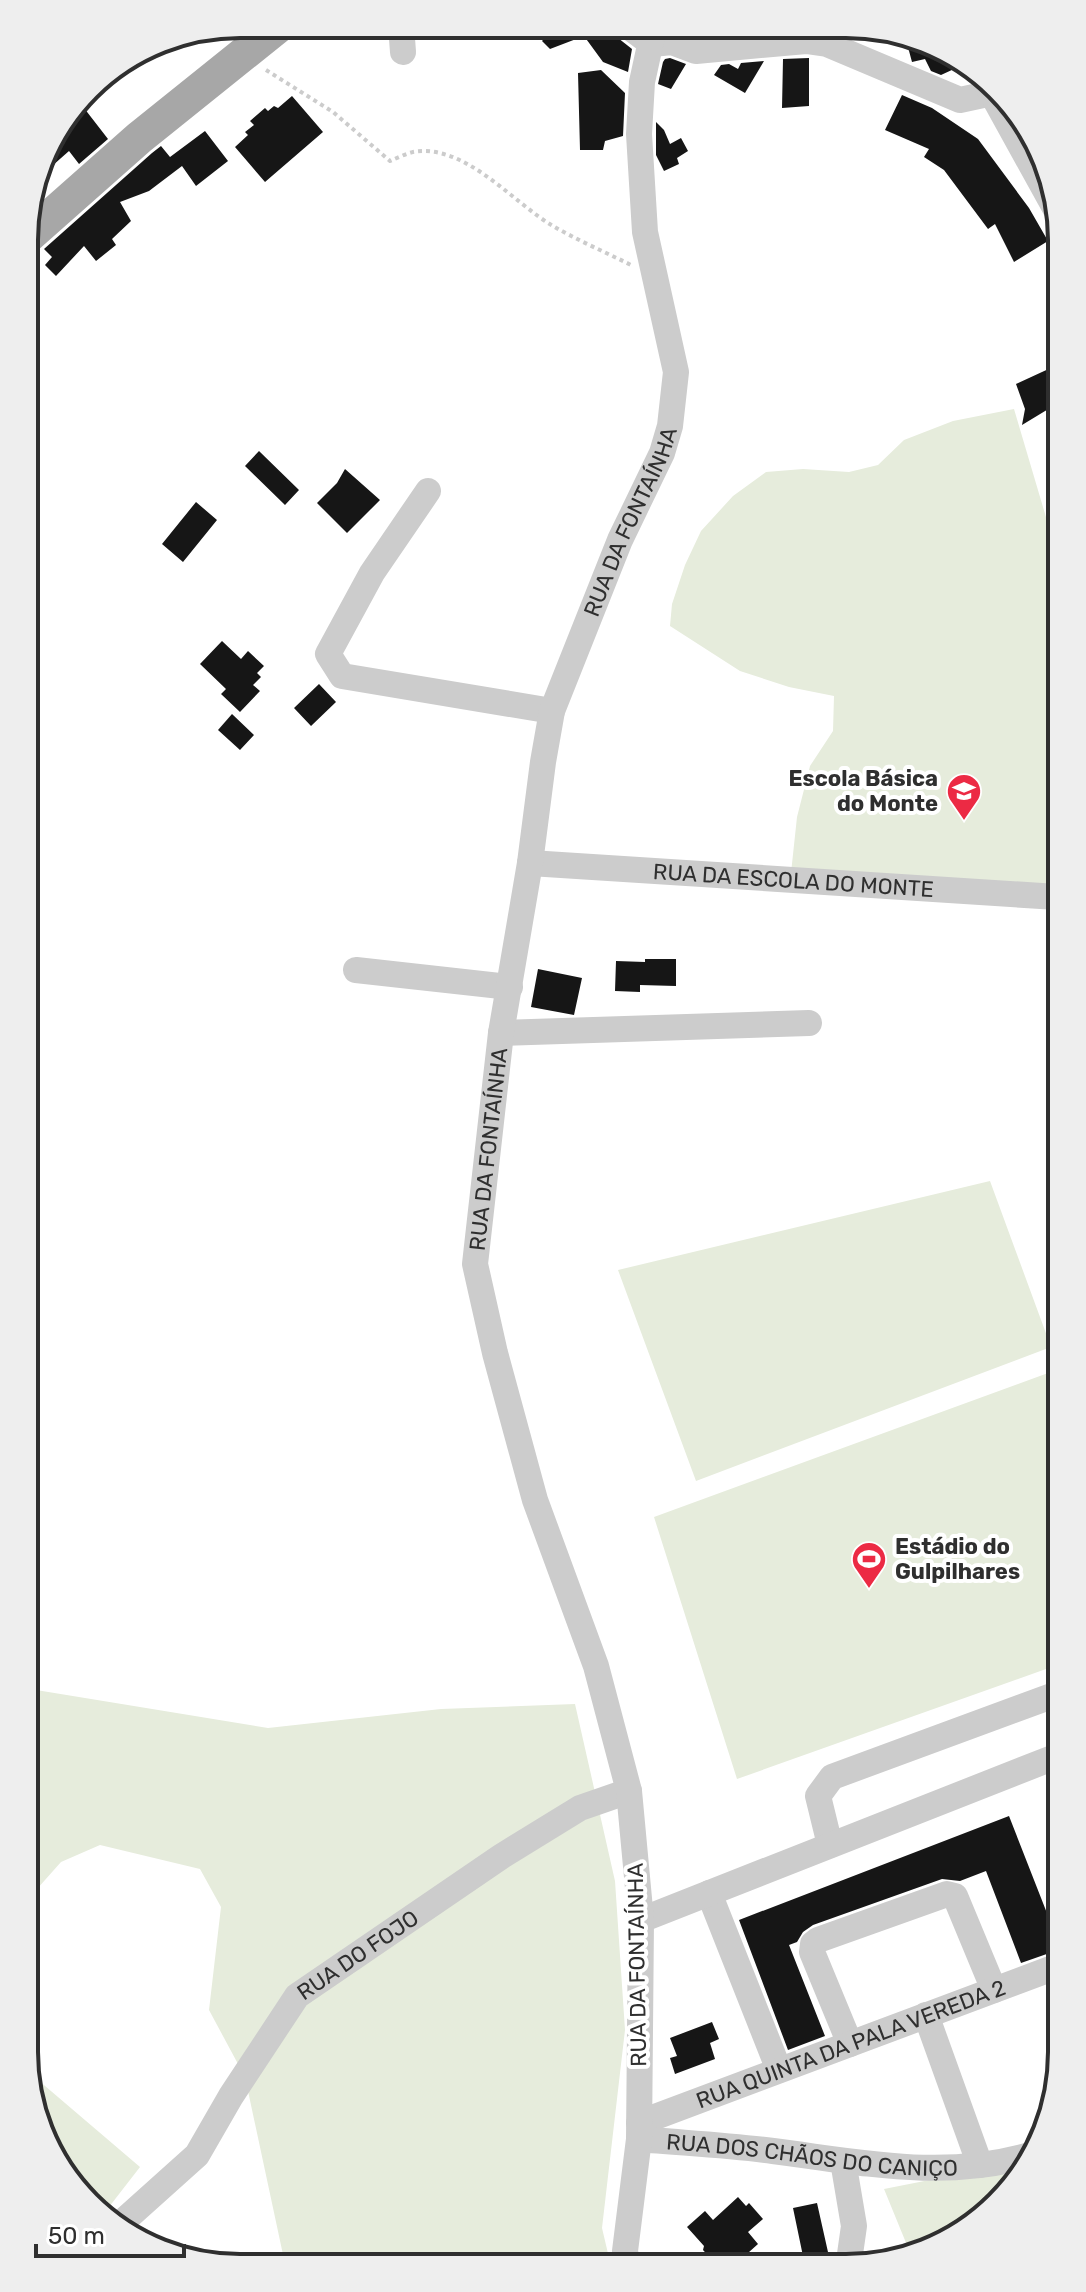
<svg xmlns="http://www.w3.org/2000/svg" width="1086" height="2292" font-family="Rubik,sans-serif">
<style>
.green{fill:#e6ecdc}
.building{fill:#161616}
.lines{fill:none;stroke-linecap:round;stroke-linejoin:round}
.path{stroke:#ccc;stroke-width:4;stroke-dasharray:4 4;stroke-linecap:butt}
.minor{stroke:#ccc;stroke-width:26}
.major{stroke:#a7a7a7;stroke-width:34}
.labels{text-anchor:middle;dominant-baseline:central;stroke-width:8;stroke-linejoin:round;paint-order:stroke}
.street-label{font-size:22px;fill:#2f2f2f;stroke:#fff}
.poi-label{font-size:22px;font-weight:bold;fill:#2f2f2f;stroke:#fff;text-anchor:end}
.rim{fill:none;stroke:#2f2f2f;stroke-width:4}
</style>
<rect width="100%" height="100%" fill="#fff"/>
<path class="green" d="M1014 409 1056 551 1057 889 791 873 797 817 810 766 833 731 834 696 789 687 740 671 670 626 672 604 685 565 701 531 733 496 766 472 803 469 849 472 878 465 904 440 953 421Z
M990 1181 1051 1347 696 1481 618 1270Z
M1059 1369 1060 1664 737 1779 654 1517Z
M30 1689 268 1728 441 1709 575 1704 615 1881 625 2030 602 2228 610 2262 285 2264 245 2077 209 2010 221 1907 200 1869 100 1845 61 1862 37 1889 31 1912Z
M31 2074 140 2167 102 2216 97 2214 31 2108Z
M1030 2160 1009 2194 911 2255 884 2189Z"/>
<path class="building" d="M555 26H611L618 38 632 49 628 72 603 62 584 36 550 49 542 41Z
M905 36 949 58 954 69 941 75 931 71 925 59 912 62Z
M670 58 686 64 671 89 658 84 663 62 665 59Z
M809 58V106L782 108 783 59Z
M764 61 745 93 714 75 721 65 729 64 738 69 741 63Z
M601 70 625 93 623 136 605 141 603 150H580L578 73Z
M902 95 932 108 978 139 1029 208 1048 241 1014 262 995 224 988 229 944 170 924 157 929 149 885 130Z
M292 96 323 132 265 182 235 147 248 135 245 132 254 125 250 121 265 108 268 111 274 106 278 108Z
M84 108 108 139 79 164 69 151 35 181 46 144 59 128Z
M656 122 664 130 670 144 681 138 688 151 677 158 679 164 664 171 656 155Z
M205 131 228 161 196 186 182 166 149 191 120 202 131 221 112 239 116 245 96 261 84 246 56 276 45 265 52 257 44 249 152 153 161 146 170 157Z
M1055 366V405L1022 425 1025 409 1016 384Z
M259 451 299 490 285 505 245 466Z
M345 469 380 500 347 533 317 503 337 483Z
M196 502 217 520 183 562 162 544Z
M222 641 241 659 248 651 264 666 257 673 261 677 253 685 260 691 240 712 221 694 226 689 200 664Z
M319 684 336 702 311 726 294 708Z
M232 714 254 735 240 750 218 730Z
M645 959H676V986L640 985V992L615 991 616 961 645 962Z
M538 969 582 978 574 1015 531 1007Z
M1009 1816 1061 1949 1021 1963 986 1871 960 1881 942 1879 813 1925 803 1932 797 1942 789 1945 825 2036 788 2050 739 1920Z
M712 2022 719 2039 710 2043 715 2059 675 2074 670 2058 677 2056 670 2038Z
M738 2197 746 2206 749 2203 763 2219 748 2232 758 2244 739 2261H713L703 2250 704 2246 687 2227 705 2211 713 2220Z
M817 2203 830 2261H804L793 2208Z"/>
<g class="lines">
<path class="path" d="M266 70 333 112 390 161C397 158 405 154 413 152 465 143 512 202 553 226 577 240 605 252 631 265"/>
<g class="minor">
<path d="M401 25 403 52"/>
<path d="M628 26 652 44 672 42 696 51 806 41 827 44 960 100 997 92"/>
<path d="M981 74 1055 208"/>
<path d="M428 491 372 573 328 654 342 676 552 711"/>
<path id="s1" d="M530 863 1057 897"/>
<path d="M356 970 510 987"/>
<path d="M501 1033 809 1023"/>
<path d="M830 1845 818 1796 832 1777 1060 1693"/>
<path d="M709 1893 779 2070"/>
<path d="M641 1920 1060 1755"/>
<path d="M926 2015 980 2165"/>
<path d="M850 2044 812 1952 813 1944 818 1940 947 1894 955 1896 994 1990"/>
<path id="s2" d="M639 2123 1061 1965"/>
<path id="s3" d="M639 2139C683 2143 728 2145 773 2151 861 2162 945 2181 1033 2154"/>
<path d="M843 2161 854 2226 849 2261"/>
<path id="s4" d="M119 2225 197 2155 231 2096 297 1996 502 1856 580 1808 629 1791"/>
<path id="s5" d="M627 2262 625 2251 639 2139 641 1920 629 1791 596 1666 535 1500 495 1353 475 1264 501 1033 530 863 543 762 552 711 620 540 662 453 670 426 676 372 645 232 639 134 642 82 654 27"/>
</g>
<path class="major" d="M26 238 139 138 281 24"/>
</g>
<defs>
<g id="school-pin" transform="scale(1.8)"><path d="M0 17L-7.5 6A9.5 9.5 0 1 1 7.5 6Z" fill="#ec2a44" stroke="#fff"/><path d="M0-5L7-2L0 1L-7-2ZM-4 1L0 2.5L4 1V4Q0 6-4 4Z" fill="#fff"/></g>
<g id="stadium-pin" transform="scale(1.8)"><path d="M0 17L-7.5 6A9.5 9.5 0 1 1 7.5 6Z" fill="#ec2a44" stroke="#fff"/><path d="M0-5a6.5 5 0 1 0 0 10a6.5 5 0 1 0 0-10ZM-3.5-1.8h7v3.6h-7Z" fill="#fff"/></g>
</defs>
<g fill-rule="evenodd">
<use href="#school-pin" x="964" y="791"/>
<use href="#stadium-pin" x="869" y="1559"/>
</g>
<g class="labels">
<g class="street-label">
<text stroke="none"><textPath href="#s5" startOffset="1786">RUA DA FONTAÍNHA</textPath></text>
<text stroke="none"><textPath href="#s1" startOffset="264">RUA DA ESCOLA DO MONTE</textPath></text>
<text stroke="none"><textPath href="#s5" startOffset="1138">RUA DA FONTAÍNHA</textPath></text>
<text stroke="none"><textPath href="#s4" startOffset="366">RUA DO FOJO</textPath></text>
<text transform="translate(637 1965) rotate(-91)">RUA DA FONTAÍNHA</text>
<text stroke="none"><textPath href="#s2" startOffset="226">RUA QUINTA DA PALA VEREDA 2</textPath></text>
<text stroke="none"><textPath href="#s3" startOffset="174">RUA DOS CHÃOS DO CANIÇO</textPath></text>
</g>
<g class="poi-label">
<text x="938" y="778">Escola Básica<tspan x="938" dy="25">do Monte</tspan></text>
<text x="895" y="1546" text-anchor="start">Estádio do<tspan x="895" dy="25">Gulpilhares</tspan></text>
</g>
</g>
<path d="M0 0H1086V2292H0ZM240 38H846A202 202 0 0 1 1048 240V2052A202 202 0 0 1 846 2254H240A202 202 0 0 1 38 2052V240A202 202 0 0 1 240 38Z" fill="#eee" fill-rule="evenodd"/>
<path class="rim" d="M240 38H846A202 202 0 0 1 1048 240V2052A202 202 0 0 1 846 2254H240A202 202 0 0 1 38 2052V240A202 202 0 0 1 240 38Z"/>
<path d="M36 2244v12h148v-12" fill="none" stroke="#2f2f2f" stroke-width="4"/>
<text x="48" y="2244" font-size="24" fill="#2f2f2f" stroke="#ffffff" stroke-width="6" paint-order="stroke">50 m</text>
</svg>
